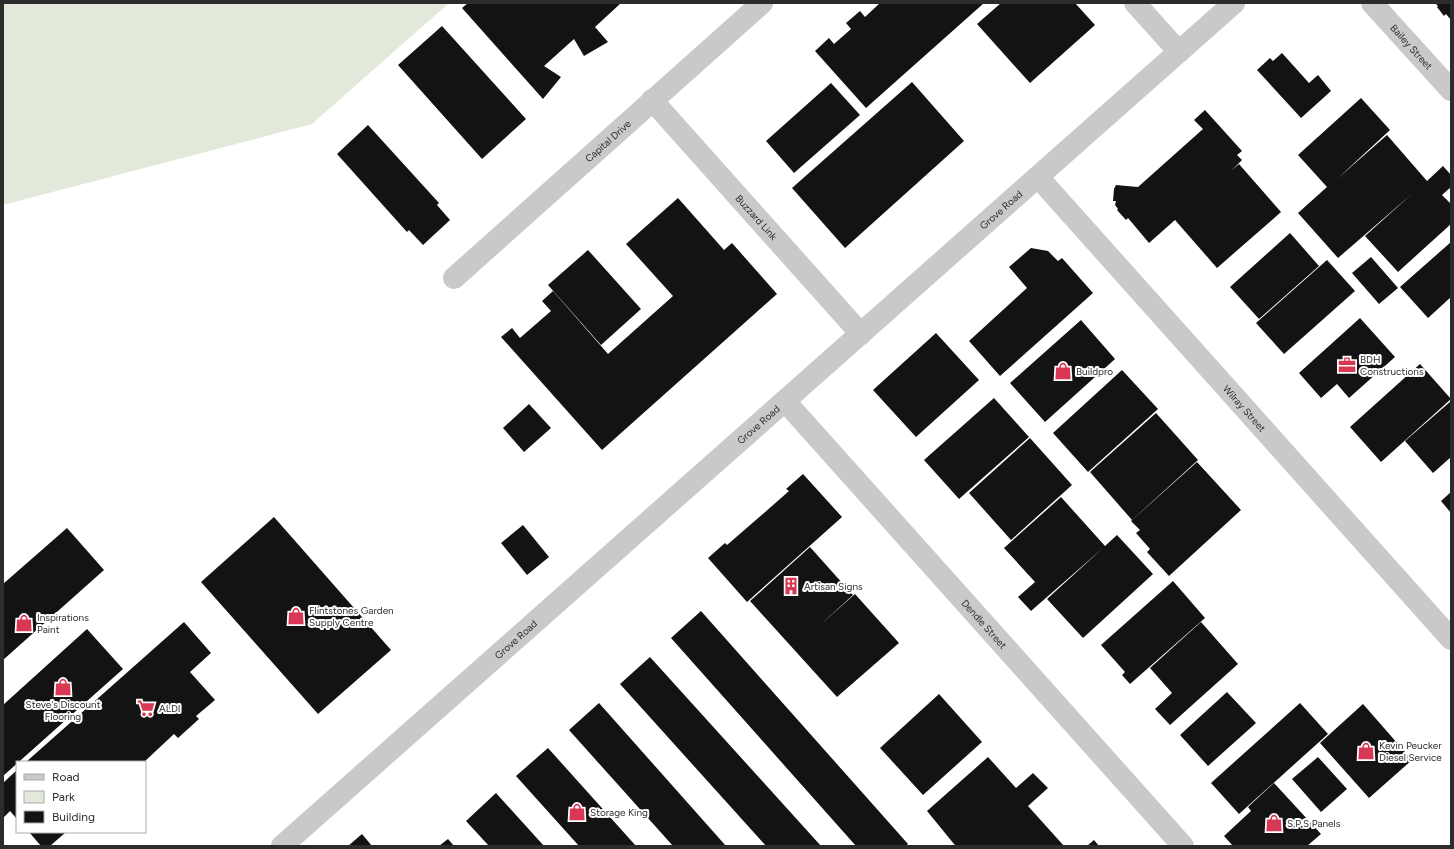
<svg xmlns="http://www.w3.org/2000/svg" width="1454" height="849" font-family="Figtree,sans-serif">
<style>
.green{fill:#e3e9da}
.building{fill:#131313}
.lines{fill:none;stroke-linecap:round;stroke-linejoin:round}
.street{stroke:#c9c9c9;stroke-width:22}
.labels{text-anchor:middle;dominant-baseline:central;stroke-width:4;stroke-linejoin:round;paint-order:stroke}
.street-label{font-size:10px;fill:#2c2c2c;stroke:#fff}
.poi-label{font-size:10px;fill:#2c2c2c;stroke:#fff;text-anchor:start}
</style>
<rect width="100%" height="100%" fill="#fff"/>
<path class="green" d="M3 3H449L312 124 3 205Z"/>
<path class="building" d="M468 3H621L595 27 608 42 584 56 574 39 544 66 561 77 543 99 462 8Z
M880 3H984L866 108 815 51 829 38 834 44 851 29 846 23 860 11 865 17Z
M1001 3H1075L1095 25 1030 83 977 24Z
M1435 3H1451V20L1446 14 1444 16 1437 7 1438 6Z
M442 26 526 119 482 159 398 65Z
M1282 53 1309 83 1318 75 1331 91 1301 118 1257 70 1270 58 1273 61Z
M912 82 964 141 845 248 792 188Z
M831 83 860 115 794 173 766 141Z
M1361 98 1390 130 1337 179 1387 135 1427 181 1443 166 1451 175V187L1442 195 1451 204V224L1398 272 1365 236 1413 193 1338 258 1298 213 1327 187 1298 155Z
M1205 110 1242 151 1237 155 1242 160 1231 171 1239 164 1281 212 1217 268 1175 220 1149 243 1128 218 1126 220 1117 210 1118 209 1115 205 1116 201H1113L1114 189 1116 185 1138 187 1203 129 1194 120Z
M368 125 439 203 437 205 450 220 423 245 409 230 407 232 337 154Z
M678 198 724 250 732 243 777 294 602 450 501 337 512 328 520 338 551 311 542 301 553 291 608 354 673 296 626 244Z
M1290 233 1319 266 1259 319 1230 287Z
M1451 242V297L1428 318 1400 287Z
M1031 248 1048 251 1058 261 1062 258 1093 293 1000 376 969 341 1027 288 1009 267Z
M588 250 641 309 601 345 548 285Z
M1371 257 1398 288 1379 304 1352 273Z
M1327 260 1355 291 1284 354 1256 323Z
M1360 318 1395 357 1349 398 1337 384 1321 398 1299 373Z
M1081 320 1115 359 1045 422 1010 383Z
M936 333 979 380 916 437 873 390Z
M1420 364 1451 399 1381 462 1350 427Z
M1122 370 1158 409 1088 472 1053 433Z
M994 398 1029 437 959 499 924 460Z
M1451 401V457L1433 473 1405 441Z
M529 404 551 428 524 452 503 428Z
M1156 413 1198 460 1132 520 1090 472Z
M1030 438 1072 485 1011 540 969 493Z
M1197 462 1241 510 1169 576 1147 552 1150 549 1136 533 1140 530 1131 521Z
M803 474 842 517 747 602 708 558 725 543 727 545 772 506 789 491 786 489Z
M1451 492V513L1441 501Z
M1061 497 1105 546 1117 535 1153 574 1083 638 1047 599 1103 548 1031 611 1018 597 1035 582 1004 548Z
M274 517 391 650 318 714 201 582Z
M523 525 549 557 527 575 501 543Z
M67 528 104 570 3 660V584Z
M810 547 853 595 819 626 855 594 899 643 837 697 750 601Z
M1173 581 1205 618 1130 684 1122 675 1125 672 1101 645Z
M701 611 908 844 906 846H856L671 638Z
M184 622 211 653 190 672 215 700 196 716 199 719 178 738 174 734 144 762H26Z
M1201 622 1238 664 1170 725 1155 709 1172 693 1150 668Z
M87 629 123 669 3 776V705Z
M650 657 821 846H766L620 684Z
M1227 692 1256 723 1208 766 1180 735Z
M939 694 982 742 923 795 880 748Z
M599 703 726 846H673L569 730Z
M1300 703 1328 734 1239 814 1211 783Z
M1363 704 1412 760 1369 798 1320 743Z
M548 748 636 846H579L516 776Z
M988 757 1016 788 1033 773 1048 788 1028 806 1064 846H956L954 844 927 811Z
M1318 757 1347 789 1321 812 1292 779Z
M17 770V819L10 811 4 817 3 816V783Z
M1274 783 1321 834 1307 846H1233L1224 836 1251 811 1248 807Z
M496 793 544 846H489L466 821Z
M29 832H66L50 846H41Z
M362 834 372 846H348Z
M448 839 454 846H439Z
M1094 840 1099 846H1087Z"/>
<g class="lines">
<g class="street">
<path d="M1135 3 1179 52"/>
<path id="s1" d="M1372 3 1451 90"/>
<path id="s2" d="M652 100 861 334"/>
<path id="s3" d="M1038 177 1451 639"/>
<path id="s4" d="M454 278 762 3"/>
<path id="s5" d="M785 401 1183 846"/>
<path id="s6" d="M282 846 1234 3"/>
</g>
</g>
<defs>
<g id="office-bare" transform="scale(1.38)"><path d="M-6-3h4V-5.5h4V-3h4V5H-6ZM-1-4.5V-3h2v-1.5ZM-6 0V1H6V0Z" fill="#d83853" stroke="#fff" stroke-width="2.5" paint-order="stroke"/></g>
<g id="shop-bare" transform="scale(1.38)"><path d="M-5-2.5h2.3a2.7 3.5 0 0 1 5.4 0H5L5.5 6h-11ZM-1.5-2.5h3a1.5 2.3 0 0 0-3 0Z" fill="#d83853" stroke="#fff" stroke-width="2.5" paint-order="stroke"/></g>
<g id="building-bare" transform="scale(1.38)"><path d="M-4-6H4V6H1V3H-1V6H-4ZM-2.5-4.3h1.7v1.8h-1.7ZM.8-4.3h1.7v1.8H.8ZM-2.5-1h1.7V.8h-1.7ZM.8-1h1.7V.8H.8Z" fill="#d83853" stroke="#fff" stroke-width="2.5" paint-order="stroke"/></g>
<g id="supermarket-bare" transform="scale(1.38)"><path d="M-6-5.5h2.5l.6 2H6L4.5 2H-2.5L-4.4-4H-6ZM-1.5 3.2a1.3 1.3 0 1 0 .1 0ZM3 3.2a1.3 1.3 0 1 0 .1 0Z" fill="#d83853" stroke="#fff" stroke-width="2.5" paint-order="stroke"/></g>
</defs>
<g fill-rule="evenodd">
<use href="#office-bare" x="1347" y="365"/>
<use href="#shop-bare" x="1063" y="371"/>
<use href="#building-bare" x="791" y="586"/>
<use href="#shop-bare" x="296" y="616"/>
<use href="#shop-bare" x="24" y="623"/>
<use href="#shop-bare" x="63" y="687"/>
<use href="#supermarket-bare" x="146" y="708"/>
<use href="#shop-bare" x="1366" y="751"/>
<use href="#shop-bare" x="577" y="812"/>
<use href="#shop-bare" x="1274" y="823"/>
</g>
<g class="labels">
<g class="street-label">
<text stroke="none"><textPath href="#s1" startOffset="59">Bailey Street</textPath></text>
<text stroke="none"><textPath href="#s4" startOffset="206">Capital Drive</textPath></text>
<text stroke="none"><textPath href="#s6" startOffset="960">Grove Road</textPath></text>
<text stroke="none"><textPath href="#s2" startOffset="157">Buzzard Link</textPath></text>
<text stroke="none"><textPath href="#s3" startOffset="310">Wilray Street</textPath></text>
<text stroke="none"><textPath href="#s6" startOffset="636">Grove Road</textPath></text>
<text stroke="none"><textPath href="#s5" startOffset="299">Dendle Street</textPath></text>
<text stroke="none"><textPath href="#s6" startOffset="312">Grove Road</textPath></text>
</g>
<g class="poi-label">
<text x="1360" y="359">BDH<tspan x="1360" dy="12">Constructions</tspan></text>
<text x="1076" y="371">Buildpro</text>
<text x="804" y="586">Artisan Signs</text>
<text x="309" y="610">Flintstones Garden<tspan x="309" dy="12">Supply Centre</tspan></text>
<text x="37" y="617">Inspirations<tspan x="37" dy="12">Paint</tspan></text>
<text x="63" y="704" text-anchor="middle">Steve's Discount<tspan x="63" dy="12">Flooring</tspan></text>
<text x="159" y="708">ALDI</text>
<text x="1379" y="745">Kevin Peucker<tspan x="1379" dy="12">Diesel Service</tspan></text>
<text x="590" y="812">Storage King</text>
<text x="1287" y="823">S.P.S Panels</text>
</g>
</g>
<rect width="1454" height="849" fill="none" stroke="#2c2c2c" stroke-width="8"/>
<rect x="16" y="761" width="130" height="72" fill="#ffffff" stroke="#ababab"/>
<rect x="24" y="774" width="20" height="6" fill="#c9c9c9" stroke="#ababab"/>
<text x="52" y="781" font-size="12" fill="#2c2c2c">Road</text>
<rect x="24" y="791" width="20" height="12" fill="#e3e9da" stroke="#ababab"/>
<text x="52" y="801" font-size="12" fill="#2c2c2c">Park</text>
<rect x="24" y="811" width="20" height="12" fill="#131313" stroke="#ababab"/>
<text x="52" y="821" font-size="12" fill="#2c2c2c">Building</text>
</svg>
